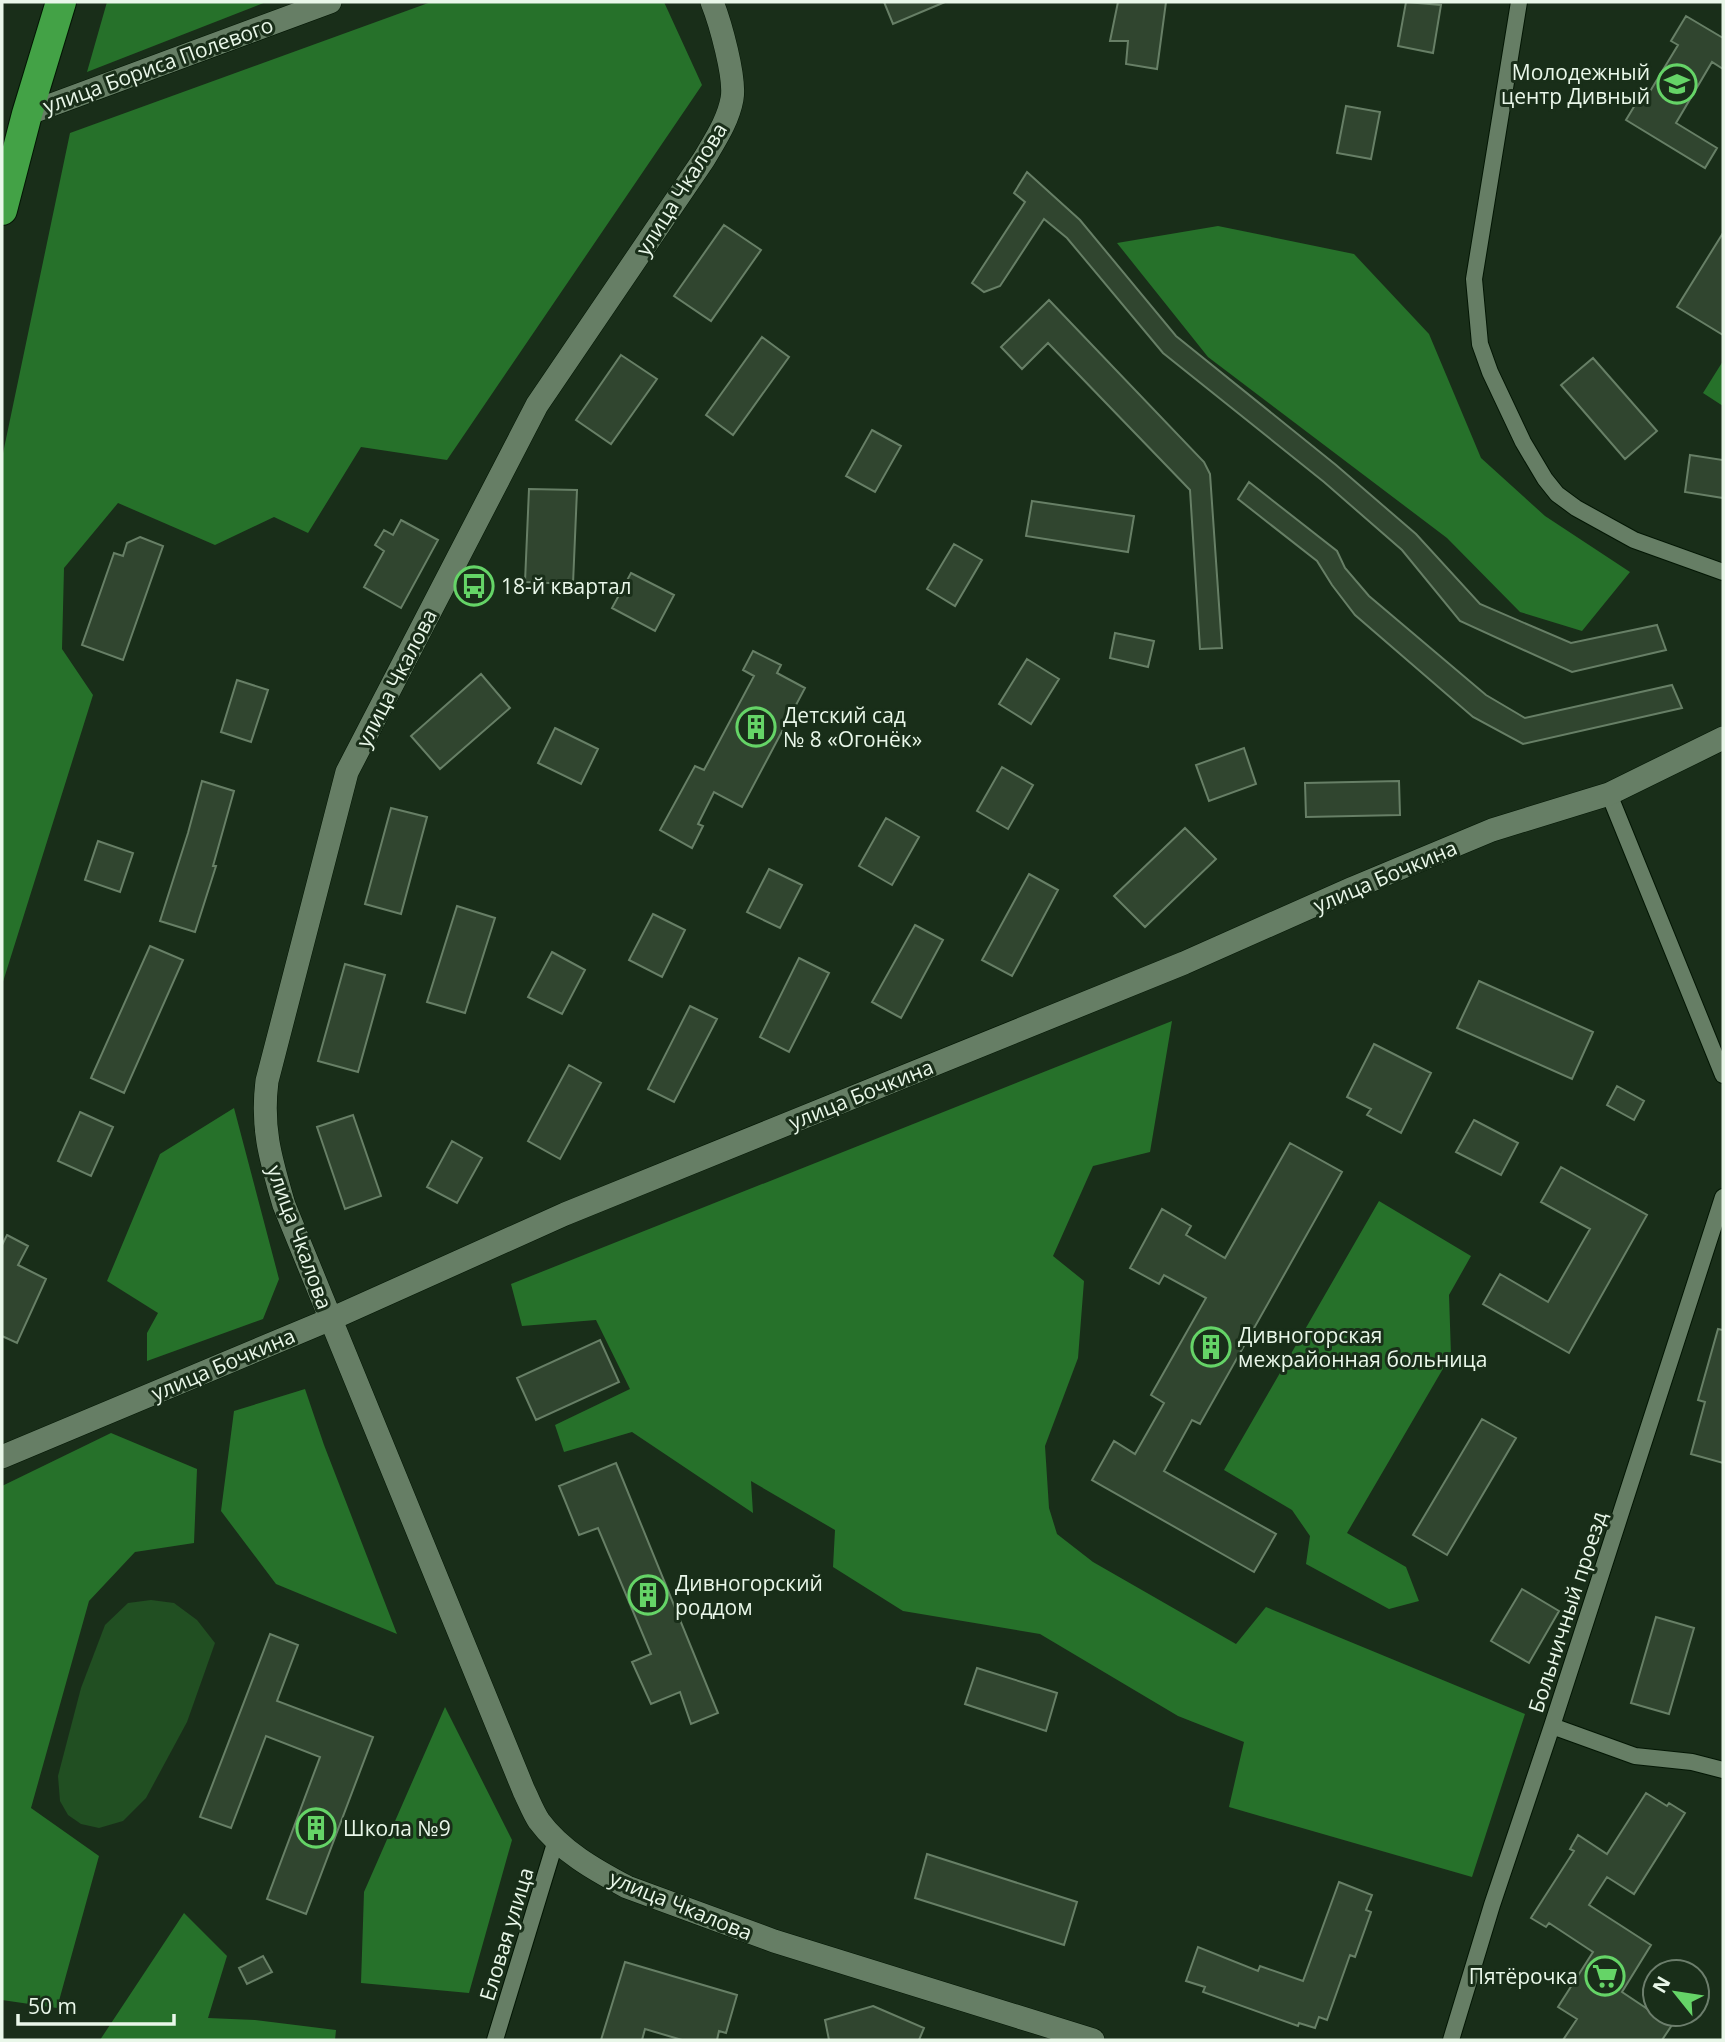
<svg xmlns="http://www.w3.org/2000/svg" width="1725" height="2042" font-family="'Open Sans',sans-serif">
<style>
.green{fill:#214f22}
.forest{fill:#26712a}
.building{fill:#30452f;stroke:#677f66;stroke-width:2}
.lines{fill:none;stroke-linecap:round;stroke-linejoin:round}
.street-casing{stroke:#031604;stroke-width:18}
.secondary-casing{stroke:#031604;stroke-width:24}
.highway-casing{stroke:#031604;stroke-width:32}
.street{stroke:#667e65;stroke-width:16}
.secondary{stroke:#667e65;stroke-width:23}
.highway{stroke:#43a246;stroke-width:30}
.labels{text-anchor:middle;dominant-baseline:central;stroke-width:6;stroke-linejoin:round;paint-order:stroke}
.street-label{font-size:21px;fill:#e9f7e9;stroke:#192e19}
.poi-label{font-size:21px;fill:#e9f7e9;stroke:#192e19;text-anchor:start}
</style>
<rect width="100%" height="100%" fill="#192e19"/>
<path class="green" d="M151 1600 174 1603 197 1620 215 1643 187 1722 146 1798 123 1821 99 1828 81 1824 68 1815 60 1801 58 1776 81 1688 105 1625 128 1603Z"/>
<path class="forest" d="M107 2H266L87 72Z
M431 2H664L702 85 447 460 361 447 308 533 274 517 215 545 118 503 64 568 62 649 93 695 2 985V458L70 133Z
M1218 226 1354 254 1429 334 1481 458 1545 516 1630 572 1582 631 1520 612 1447 538 1208 357 1117 243Z
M1723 361V406L1703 393Z
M1172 1021 1150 1152 1093 1166 1053 1256 1084 1281 1078 1358 1045 1446 1049 1508 1057 1534 1093 1562 1236 1644 1266 1607 1525 1714 1472 1877 1229 1807 1244 1742 1178 1716 1040 1634 903 1611 833 1567 835 1530 751 1481 753 1513 632 1432 564 1452 555 1425 630 1389 596 1320 522 1326 511 1284Z
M234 1108 279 1279 263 1319 147 1361V1333L158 1313 107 1281 160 1154Z
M1379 1201 1471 1256 1449 1295 1451 1355 1347 1533 1406 1567 1419 1601 1389 1609 1306 1564 1310 1536 1292 1510 1224 1470Z
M305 1389 324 1445 397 1634 276 1584 221 1511 234 1411Z
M111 1433 197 1469 194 1543 135 1552 89 1601 31 1808 99 1856 57 2008 2 2000V1486Z
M445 1707 512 1840 469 1993 361 1983 364 1892Z
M184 1913 227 1956 208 2018 255 2020 336 2030 335 2040H100Z"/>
<path class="building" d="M884 2H945L893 24Z
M1118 2H1166L1157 69 1126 64 1128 41H1110Z
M1406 2 1441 5 1433 53 1398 46Z
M1686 16 1723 38V69L1712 62 1676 123 1717 148 1705 168 1626 120 1638 100 1643 103 1678 45 1671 41Z
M1346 106 1380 112 1371 159 1337 153Z
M1027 172 1080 220 1176 336 1336 465 1416 534 1480 604 1571 643 1657 625 1666 650 1572 672 1460 621 1402 550 1324 482 1163 353 1067 238 1044 219 1000 286 984 292 972 283 1025 202 1014 193Z
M724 225 761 250 711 321 674 296Z
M1723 233V335L1677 307Z
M1049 300 1204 462 1210 474 1222 648 1200 649 1190 490 1048 343 1022 369 1001 347Z
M762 337 789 357 733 435 706 415Z
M621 355 657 379 611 444 576 420Z
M1593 358 1657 431 1625 459 1561 385Z
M872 430 901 446 875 492 846 476Z
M1690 455 1723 460V498L1685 492Z
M1249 482 1337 551 1345 568 1369 596 1486 695 1525 718 1672 685 1682 708 1523 744 1473 717 1355 615 1332 585 1317 561 1238 499Z
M529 489 577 490 573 584 525 582Z
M1032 501 1134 516 1128 552 1026 536Z
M401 520 438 540 401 608 364 587 384 551 375 545 384 530 393 535Z
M140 537 163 546 123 660 82 645 114 553 123 556 127 543Z
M954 544 982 560 955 606 927 589Z
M631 573 674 595 655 631 612 608Z
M1115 633 1154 641 1148 667 1110 658Z
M753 651 781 665 777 673 805 688 742 807 714 792 698 824 703 826 692 848 660 830 695 766 704 770 754 676 743 670Z
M1027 659 1059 679 1031 724 999 704Z
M481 674 510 708 440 769 411 736Z
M237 680 268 690 251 742 221 732Z
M555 728 598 749 581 784 538 763Z
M1244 748 1256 784 1209 801 1196 765Z
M1002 767 1033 785 1008 829 977 811Z
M202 781 234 791 213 866H216L195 932 160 921 188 833Z
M1399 781 1400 815 1306 817 1305 783Z
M391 808 427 817 401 914 365 904Z
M886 818 919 837 892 885 859 866Z
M1185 828 1216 859 1145 927 1114 896Z
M98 841 133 853 120 892 85 880Z
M769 869 802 885 780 928 747 912Z
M1029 874 1058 890 1012 976 982 960Z
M457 906 495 918 465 1013 427 1002Z
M653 914 685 930 662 977 629 960Z
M915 925 943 940 901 1018 872 1002Z
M150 946 183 960 124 1093 91 1078Z
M552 952 585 970 562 1014 528 997Z
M799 958 829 973 789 1052 760 1037Z
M345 964 385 975 358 1072 318 1061Z
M1479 981 1593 1032 1572 1079 1457 1028Z
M690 1006 717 1019 674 1102 648 1089Z
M1374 1044 1431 1073 1401 1133 1367 1115 1371 1109 1347 1097Z
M569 1065 601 1083 560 1159 528 1141Z
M1617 1086 1644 1101 1634 1120 1607 1105Z
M80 1112 113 1127 91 1176 58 1161Z
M353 1115 381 1196 345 1209 317 1127Z
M1474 1120 1518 1143 1501 1175 1456 1152Z
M452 1141 482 1158 457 1203 427 1187Z
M1290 1143 1342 1172 1200 1424 1192 1420 1164 1471 1276 1534 1254 1572 1092 1480 1114 1441 1135 1454 1164 1403 1151 1395 1206 1298 1164 1275 1159 1284 1130 1268 1162 1209 1191 1226 1186 1235 1225 1258Z
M1561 1167 1647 1215 1569 1353 1483 1304 1500 1274 1548 1302 1590 1229 1541 1202Z
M7 1235 28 1246 18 1265 46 1279 17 1343 2 1336V1245Z
M1718 1329 1723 1330V1463L1691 1454 1705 1402 1698 1400Z
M600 1340 619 1382 536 1420 517 1378Z
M1482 1419 1516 1438 1447 1555 1413 1535Z
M616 1463 718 1713 691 1724 680 1692 651 1704 632 1662 651 1654 598 1528 579 1535 559 1486Z
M1522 1589 1559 1611 1529 1663 1491 1641Z
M1656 1617 1694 1628 1669 1714 1631 1703Z
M270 1634 298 1645 277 1701 373 1737 306 1914 267 1899 320 1757 266 1736 231 1828 200 1817Z
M977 1668 1057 1693 1046 1731 965 1704Z
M1646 1793 1667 1806 1669 1803 1685 1813 1634 1894 1607 1877 1589 1905 1651 1945 1622 1992 1655 2014H1662L1674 2022 1662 2040H1563L1577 2019 1558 2007 1593 1952 1549 1923 1546 1927 1531 1918 1574 1851 1570 1849 1578 1835 1607 1854Z
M927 1854 1077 1902 1064 1945 915 1898Z
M1339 1882 1372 1895 1366 1910 1371 1912 1355 1957 1350 1955 1327 2020 1319 2017 1315 2028 1299 2023 1298 2026 1203 1992 1205 1987 1186 1981 1198 1947 1258 1971 1260 1966 1303 1981Z
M263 1956 272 1972 247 1984 239 1968Z
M625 1962 737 1995 726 2033 719 2031 717 2040H682L645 2029 642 2040H601Z
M873 2006 924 2028 919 2040H829L825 2020Z"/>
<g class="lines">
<g class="street-casing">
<path id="street" d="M1519 2 1474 279 1480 344 1490 372 1523 442 1545 479 1557 494 1576 508 1634 540 1723 572
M1609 794 1723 1075
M1552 1726 1635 1756 1692 1762 1723 1770
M495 2040 556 1840
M1451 2040 1492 1905 1552 1726 1723 1197"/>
</g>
<g class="secondary-casing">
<path id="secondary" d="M712 2C720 22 736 78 732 99 728 121 715 140 704 159L537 405 347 772 267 1081C261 1129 271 1160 284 1205L524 1791C529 1801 533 1812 539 1821 561 1851 595 1870 627 1887L774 1941 1093 2040
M27 114 330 2
M2 1457 331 1319 565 1214 1184 963 1353 888 1492 830 1609 794 1723 738"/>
</g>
<g class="highway-casing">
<path id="highway" d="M2 210 27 114 61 2"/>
</g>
<use href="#street" class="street"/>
<use href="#secondary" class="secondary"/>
<use href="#highway" class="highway"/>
</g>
<defs>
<g id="school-ring" transform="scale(2.0125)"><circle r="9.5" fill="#192e19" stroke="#65d467" stroke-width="1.5"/><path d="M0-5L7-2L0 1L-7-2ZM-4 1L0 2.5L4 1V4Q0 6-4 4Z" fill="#65d467"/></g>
<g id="bus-ring" transform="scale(2.0125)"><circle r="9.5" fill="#192e19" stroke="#65d467" stroke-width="1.5"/><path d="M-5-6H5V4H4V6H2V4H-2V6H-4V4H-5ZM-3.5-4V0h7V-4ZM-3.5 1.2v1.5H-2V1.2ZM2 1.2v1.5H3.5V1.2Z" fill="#65d467"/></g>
<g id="building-ring" transform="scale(2.0125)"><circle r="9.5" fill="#192e19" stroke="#65d467" stroke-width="1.5"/><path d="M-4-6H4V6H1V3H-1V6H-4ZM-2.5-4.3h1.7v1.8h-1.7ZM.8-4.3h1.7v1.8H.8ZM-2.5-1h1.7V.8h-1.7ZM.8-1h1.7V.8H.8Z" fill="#65d467"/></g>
<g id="supermarket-ring" transform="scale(2.0125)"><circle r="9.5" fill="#192e19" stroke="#65d467" stroke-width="1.5"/><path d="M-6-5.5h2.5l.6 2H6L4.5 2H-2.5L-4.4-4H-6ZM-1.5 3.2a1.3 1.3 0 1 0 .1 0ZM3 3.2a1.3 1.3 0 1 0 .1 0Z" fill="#65d467"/></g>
</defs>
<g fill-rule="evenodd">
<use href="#school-ring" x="1677" y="84"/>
<use href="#bus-ring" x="474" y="586"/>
<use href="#building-ring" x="756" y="727"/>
<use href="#building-ring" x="1211" y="1347"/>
<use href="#building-ring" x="648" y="1595"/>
<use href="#building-ring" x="316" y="1828"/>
<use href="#supermarket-ring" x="1605" y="1976"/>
</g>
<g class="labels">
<g class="street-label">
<text transform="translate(158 65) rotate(-20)">улица Бориса Полевого</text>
<text transform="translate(681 189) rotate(-58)">улица Чкалова</text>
<text transform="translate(396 678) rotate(-63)">улица Чкалова</text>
<text transform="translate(1385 876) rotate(-23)">улица Бочкина</text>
<text transform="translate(861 1094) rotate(-22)">улица Бочкина</text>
<text transform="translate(300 1237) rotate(70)">улица Чкалова</text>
<text transform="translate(223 1364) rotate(-23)">улица Бочкина</text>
<text transform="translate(1567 1612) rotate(-72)">Больничный проезд</text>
<text transform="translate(681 1905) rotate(22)">улица Чкалова</text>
<text transform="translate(506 1934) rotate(-73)">Еловая улица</text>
</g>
<g class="poi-label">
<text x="1650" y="72" text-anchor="end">Молодежный<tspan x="1650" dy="24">центр Дивный</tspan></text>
<text x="501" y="586">18-й квартал</text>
<text x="783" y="715">Детский сад<tspan x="783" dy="24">№ 8 «Огонёк»</tspan></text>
<text x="1238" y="1335">Дивногорская<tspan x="1238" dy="24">межрайонная больница</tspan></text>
<text x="675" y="1583">Дивногорский<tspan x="675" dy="24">роддом</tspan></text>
<text x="343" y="1828">Школа №9</text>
<text x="1578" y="1976" text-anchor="end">Пятёрочка</text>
</g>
</g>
<rect width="1725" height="2042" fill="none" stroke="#e9f7e9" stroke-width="7"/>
<g transform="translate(1676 1993) rotate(300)"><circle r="33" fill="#192e19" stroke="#6c7e6c" stroke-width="2"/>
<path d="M0-5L12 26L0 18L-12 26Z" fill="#65d467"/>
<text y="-10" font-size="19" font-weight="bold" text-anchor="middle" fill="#e9f7e9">N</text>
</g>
<path d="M18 2014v10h156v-10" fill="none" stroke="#e9f7e9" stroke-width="3.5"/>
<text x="28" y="2014" font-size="21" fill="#e9f7e9" stroke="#192e19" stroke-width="5" paint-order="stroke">50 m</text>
</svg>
